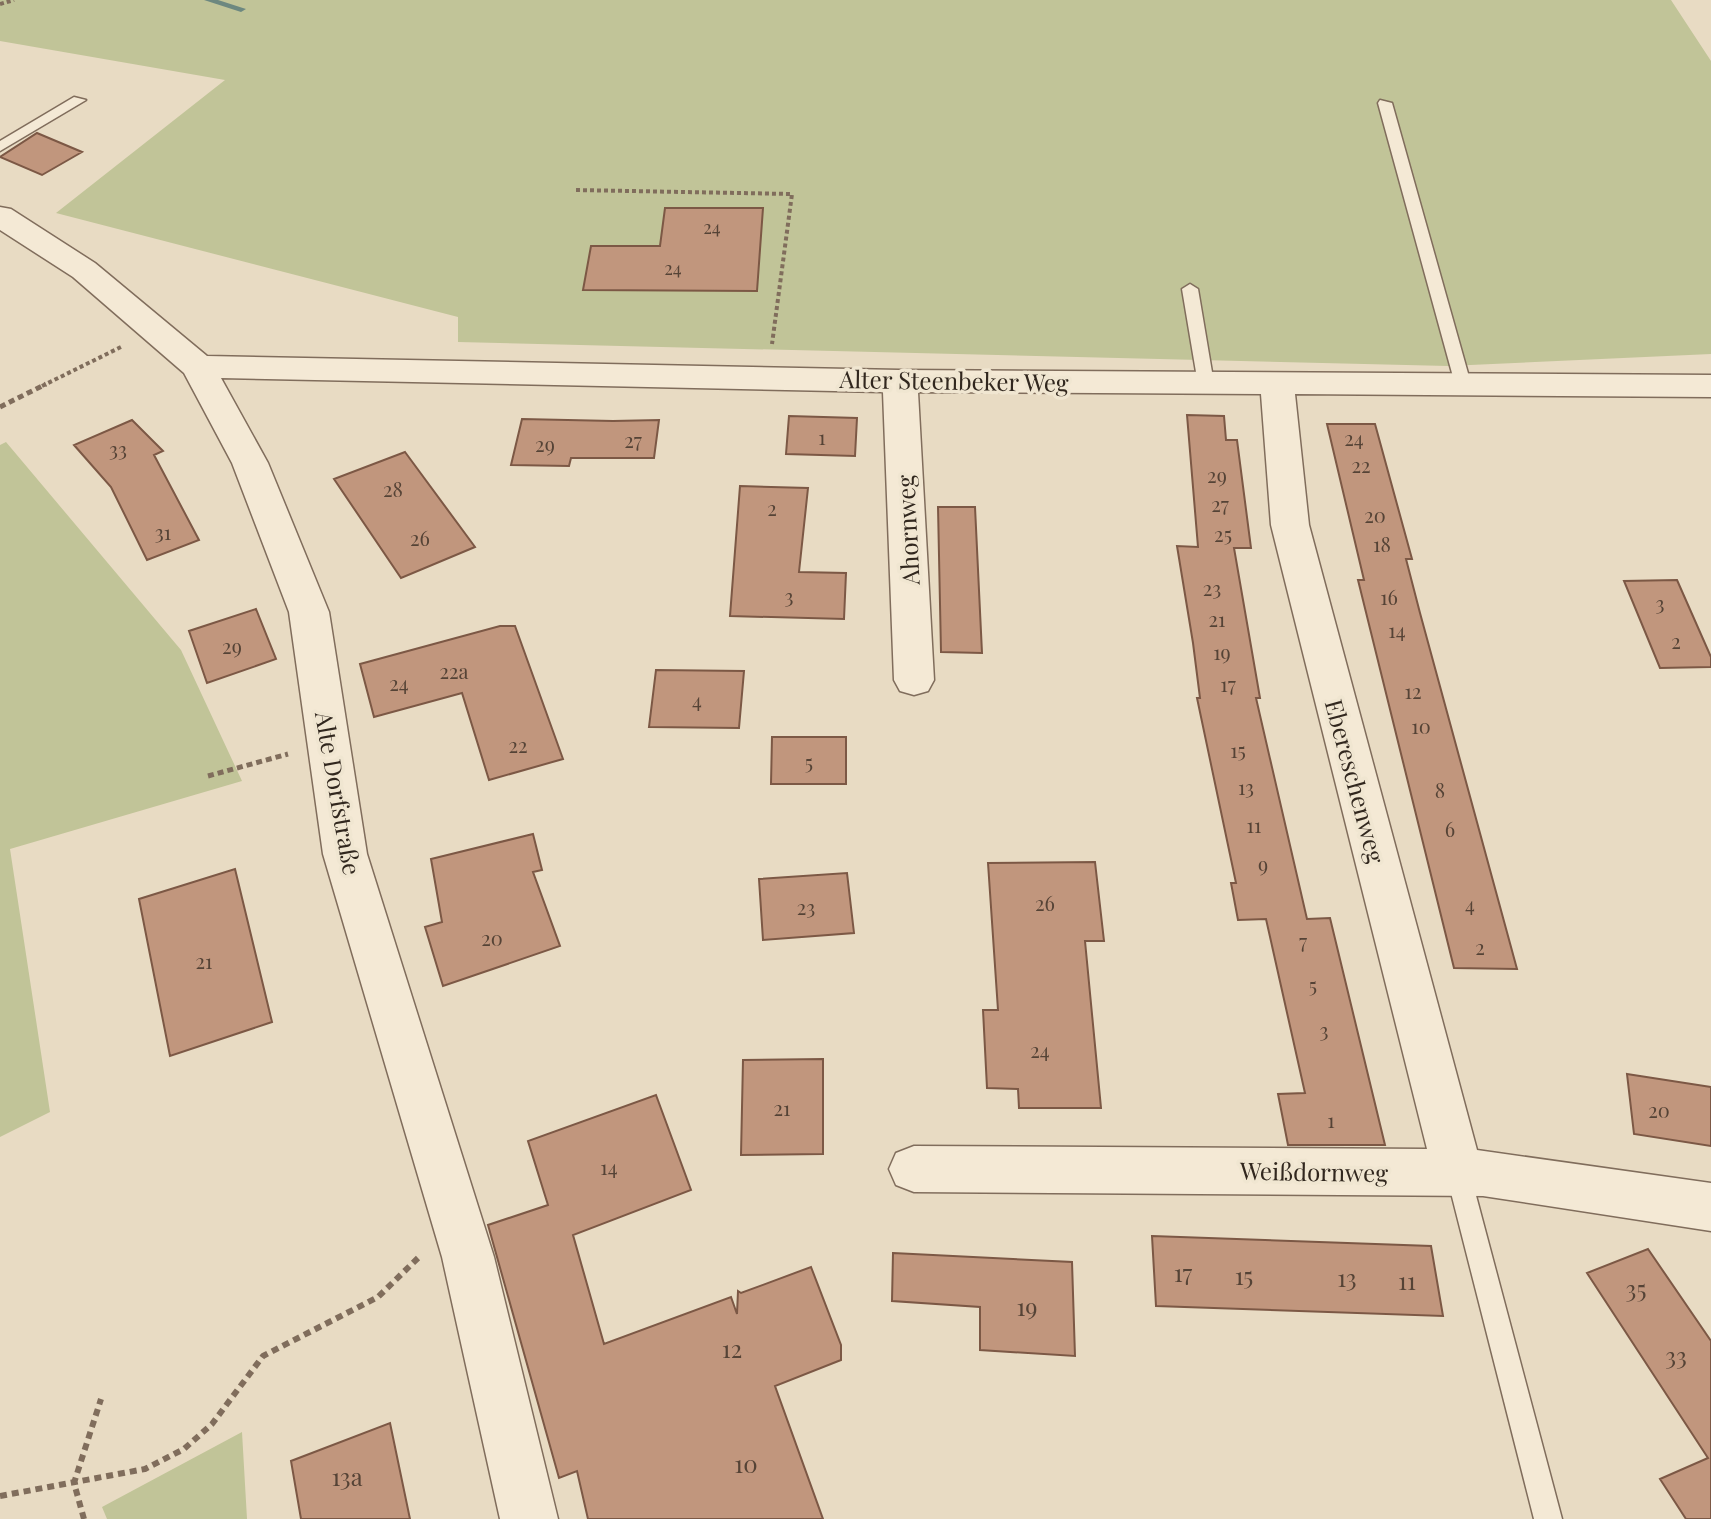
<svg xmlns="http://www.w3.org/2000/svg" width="1711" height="1519" font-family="'Playfair Display',serif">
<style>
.green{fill:#c1c498}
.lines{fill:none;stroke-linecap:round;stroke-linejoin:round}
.stream{fill:#6d8880;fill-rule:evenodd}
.building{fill:#c1967d;stroke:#7c5845;stroke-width:2}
.lane-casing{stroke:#806d5c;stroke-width:3}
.street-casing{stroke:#806d5c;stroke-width:3}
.path-far2{stroke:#806d5c;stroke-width:4;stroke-dasharray:4 3;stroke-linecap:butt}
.path-far1{stroke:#806d5c;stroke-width:5;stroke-dasharray:6 4;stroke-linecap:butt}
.path{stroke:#806d5c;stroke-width:6;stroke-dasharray:7 5;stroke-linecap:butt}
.lane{fill:#f4e9d5;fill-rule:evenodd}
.street{fill:#f4e9d5;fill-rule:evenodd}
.labels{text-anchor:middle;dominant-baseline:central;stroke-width:7;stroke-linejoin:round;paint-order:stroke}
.far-number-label{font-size:18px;fill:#554336}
.number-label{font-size:20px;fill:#554336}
.street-label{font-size:24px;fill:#31271e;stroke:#f0e6d1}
.near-number-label{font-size:24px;fill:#554336}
</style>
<rect width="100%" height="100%" fill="#e8dbc3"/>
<path class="green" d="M0 0H1671L1711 61V354L1448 366 458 342V317L56 213 225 80 0 41Z
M6 442 181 650 242 781 10 849 50 1112 0 1137V445Z
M242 1432 247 1519H107L102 1507Z"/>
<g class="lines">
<path class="stream" d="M204 0H218L246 9 241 12Z"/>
</g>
<path class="building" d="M37 133 82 152 42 175 0 157Z
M665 208H763L757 291 583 290 591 246H660Z
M1187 415 1224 416 1226 440H1237L1251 548H1234L1260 698H1256L1307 919 1330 918 1385 1145H1288L1278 1094 1305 1093 1266 919 1238 920 1231 883H1236L1197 698H1200L1193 643 1177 546 1198 547Z
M789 416 857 418 855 456 786 454Z
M522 419 613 421 659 420 654 458H571L569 466 511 465Z
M132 420 163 451 154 455 199 540 147 560 111 487 74 445Z
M1327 424H1375L1412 559H1406L1420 613 1517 969 1454 968 1358 580H1364Z
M405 452 475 547 401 578 334 479Z
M740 486 808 488 799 572 846 573 844 619 730 616Z
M938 507H975L982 653 941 652Z
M1677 580 1711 657V667L1660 668 1624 581Z
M256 609 276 659 207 683 189 631Z
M500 626H515L563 759 489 780 462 693 374 717 360 664Z
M656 670 744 671 739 728 649 727Z
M772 737H846V784H771Z
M533 834 542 870 533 872 560 946 443 986 425 927 442 922 431 859Z
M1095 862 1104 941H1085L1101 1108H1019L1018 1089 987 1088 983 1010H998L988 863Z
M235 869 272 1022 170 1056 139 899Z
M847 873 854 933 763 940 759 879Z
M823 1059V1154L741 1155 743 1060Z
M1627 1074 1711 1087V1146L1634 1134Z
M656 1095 691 1190 573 1235 604 1344 731 1297 737 1314 738 1291 741 1293 811 1267 841 1345V1360L775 1386 823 1519H588L577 1471 559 1478 488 1225 548 1205 528 1141Z
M1152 1236 1431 1246 1443 1316 1156 1306Z
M1648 1249 1711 1341V1519H1686L1660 1479 1708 1458 1587 1273Z
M893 1253 1072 1262 1075 1356 980 1350V1307L892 1301Z
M390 1423 410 1519H301L291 1461Z"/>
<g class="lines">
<g class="lane-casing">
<path id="lane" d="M74 97 86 100 0 151V141Z
M1380 100 1392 103 1471 384 1469 388H1457L1455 384 1378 103Z
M1190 284 1198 289 1214 384 1206 389 1198 384 1182 289Z
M1458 1162 1466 1165 1470 1173 1562 1519H1534L1446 1173 1450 1165Z"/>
</g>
<g class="street-casing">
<path id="street" d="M0 207 11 209 95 263 207 356 900 370 1711 375V397L1295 394 1309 525 1477 1150 1711 1183V1231L1483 1196 914 1192 896 1185 889 1169 896 1153 914 1146 1427 1149 1271 525 1261 394 918 392 934 680 928 691 914 695 900 691 894 680 883 392 221 378 268 463 329 612 367 854 494 1257 558 1519H500L442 1257 323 854 289 612 232 463 184 373 73 277 0 230Z"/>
</g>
<path class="path-far2" d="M0 4 14 0
M576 190 792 194 772 344
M42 386 121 347"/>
<path class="path-far1" d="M0 407 46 384
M208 776 288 754"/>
<path class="path" d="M0 1496 145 1469 184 1449 212 1424 263 1356 378 1297 418 1258
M84 1519 74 1483 101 1399"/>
<use href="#lane" class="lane"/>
<use href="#street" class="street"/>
</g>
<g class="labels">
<g class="far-number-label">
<text x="712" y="227">24</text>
<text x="673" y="268">24</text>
</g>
<g class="number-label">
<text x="822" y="436">1</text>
<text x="1354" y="437">24</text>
<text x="633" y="439">27</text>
<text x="545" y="443">29</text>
<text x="118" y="448">33</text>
<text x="1361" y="464">22</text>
<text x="1217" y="474">29</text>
<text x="393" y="488">28</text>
<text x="1220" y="503">27</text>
<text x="772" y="507">2</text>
<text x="1375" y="514">20</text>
<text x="163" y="531">31</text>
<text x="1223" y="533">25</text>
<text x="420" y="537">26</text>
<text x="1382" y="543">18</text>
<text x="1212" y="587">23</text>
<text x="789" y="595">3</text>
<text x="1389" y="596">16</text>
<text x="1660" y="602">3</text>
<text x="1217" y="618">21</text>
<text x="1397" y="629">14</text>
<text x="1676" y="640">2</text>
<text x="232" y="645">29</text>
<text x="1222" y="651">19</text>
<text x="454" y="670">22a</text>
<text x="399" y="682">24</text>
<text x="1228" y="683">17</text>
<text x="1413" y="690">12</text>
<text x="697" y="699">4</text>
<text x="1421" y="725">10</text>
<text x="518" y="744">22</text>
<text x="1238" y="749">15</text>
<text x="809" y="761">5</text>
<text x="1246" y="786">13</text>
<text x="1440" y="789">8</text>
<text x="1254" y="824">11</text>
<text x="1450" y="828">6</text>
<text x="1263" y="863">9</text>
<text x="1045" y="902">26</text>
<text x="1470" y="903">4</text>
<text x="806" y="906">23</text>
<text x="492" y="937">20</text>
<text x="1303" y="940">7</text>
<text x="1480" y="946">2</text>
<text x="204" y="960">21</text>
<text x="1313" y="984">5</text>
<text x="1324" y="1029">3</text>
<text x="1040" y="1049">24</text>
<text x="782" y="1107">21</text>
<text x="1659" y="1109">20</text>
<text x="1331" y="1119">1</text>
<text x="609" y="1166">14</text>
</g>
<g class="street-label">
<text transform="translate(954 380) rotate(1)">Alter Steenbeker Weg</text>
<text transform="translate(907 530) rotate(-93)">Ahornweg</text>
<text transform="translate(1356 781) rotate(75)">Ebereschenweg</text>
<text transform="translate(339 793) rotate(80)">Alte Dorfstraße</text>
<text transform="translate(1314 1171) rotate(1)">Weißdornweg</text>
</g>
<g class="near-number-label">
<text x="1183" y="1272">17</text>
<text x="1244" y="1275">15</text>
<text x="1347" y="1277">13</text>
<text x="1407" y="1280">11</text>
<text x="1636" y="1288">35</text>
<text x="1027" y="1306">19</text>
<text x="732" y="1348">12</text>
<text x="1676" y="1355">33</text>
<text x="746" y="1463">10</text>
<text x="347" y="1476">13a</text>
</g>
</g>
</svg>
